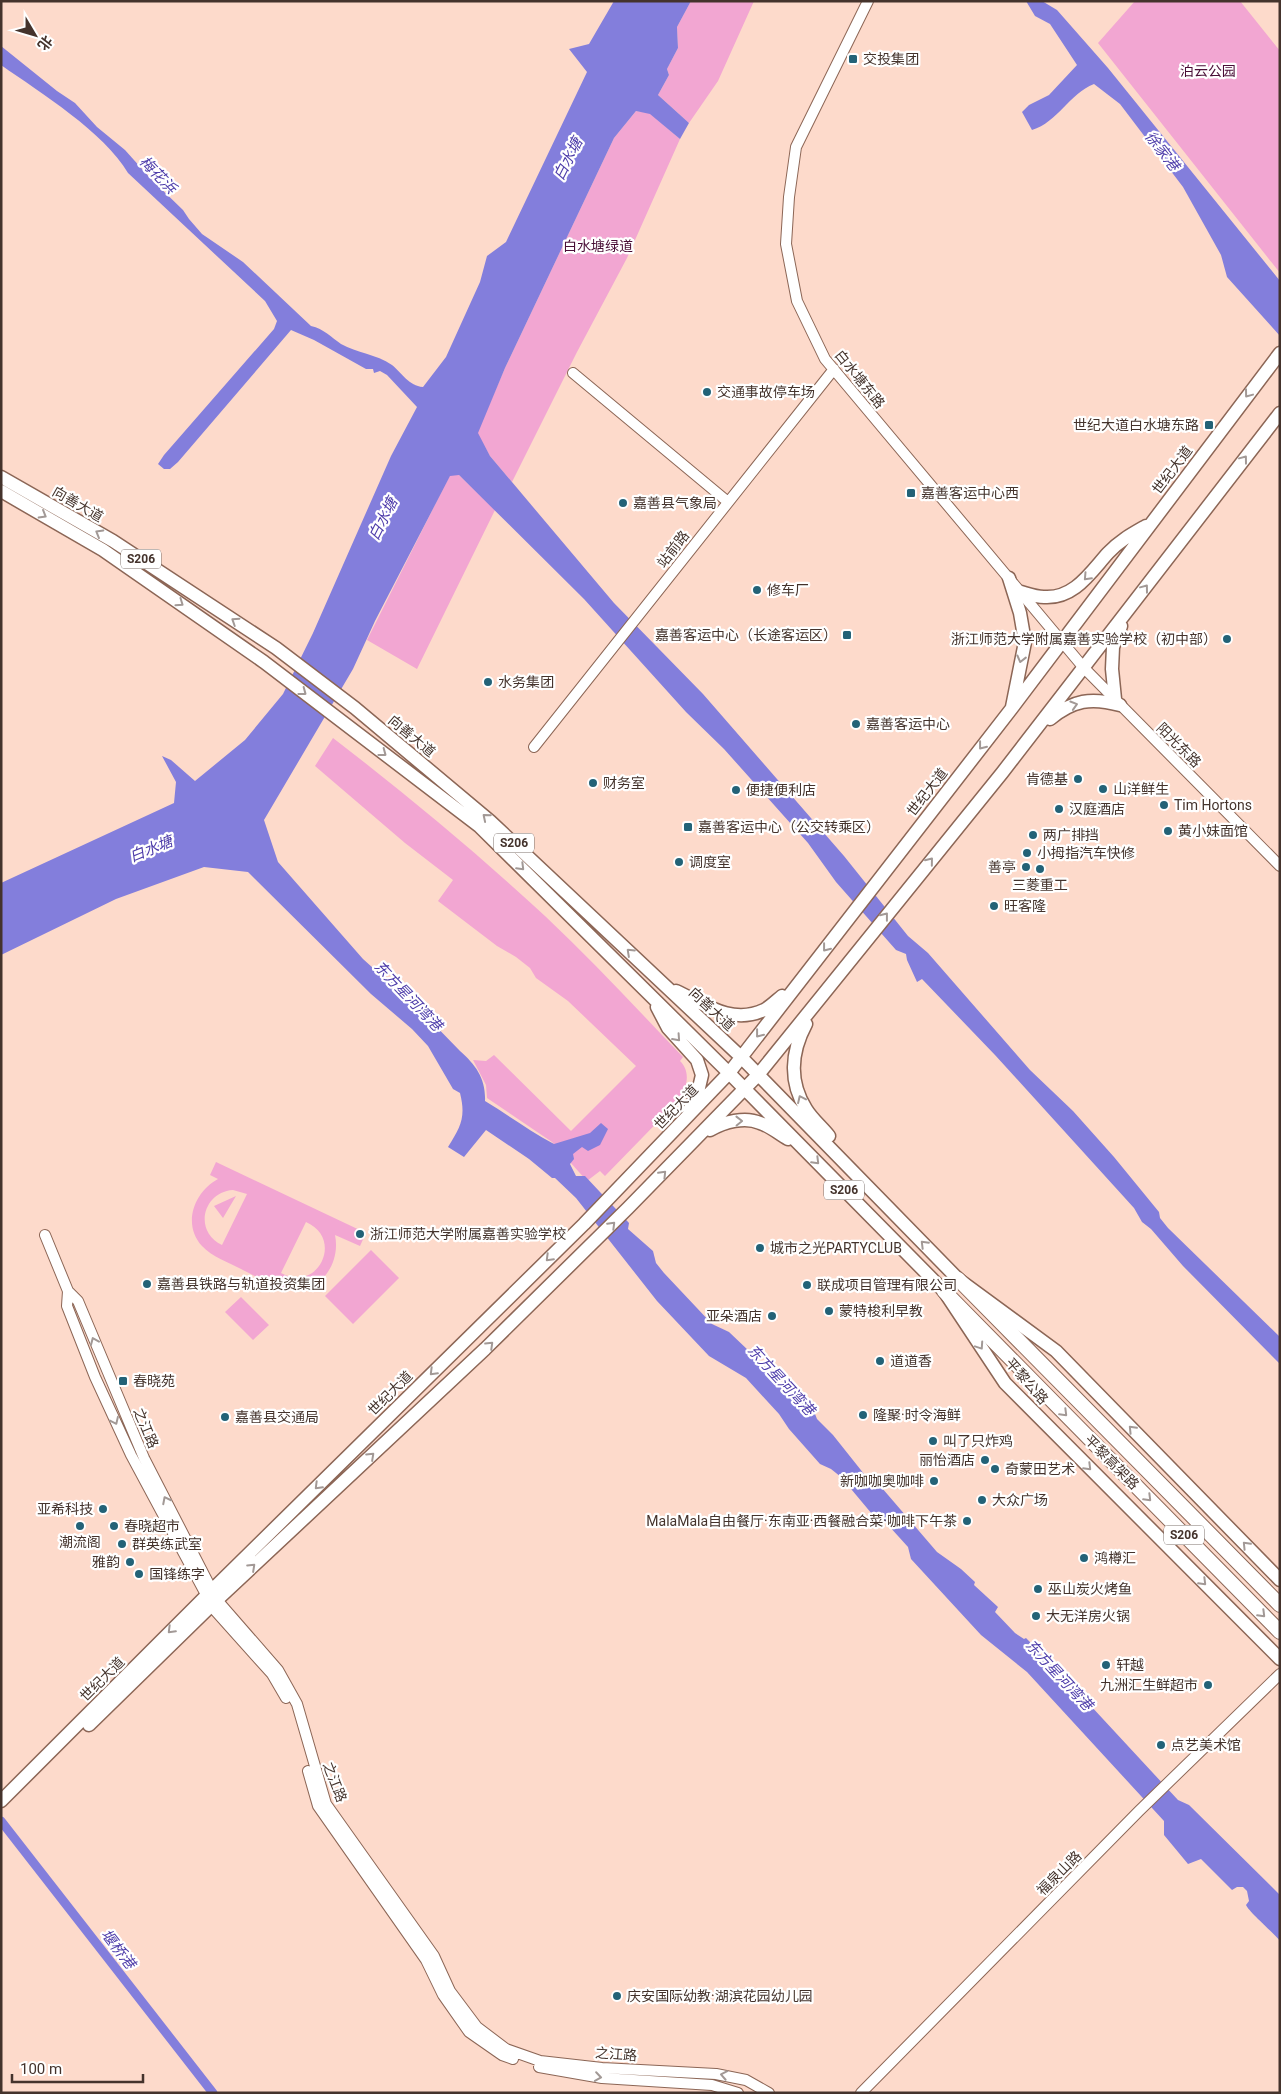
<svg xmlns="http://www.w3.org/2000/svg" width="1281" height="2094" font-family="Roboto,'Noto Sans SC',sans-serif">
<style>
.green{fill:#f2a6d2;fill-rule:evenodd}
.water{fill:#837edc}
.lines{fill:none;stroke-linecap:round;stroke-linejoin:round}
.canal{stroke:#837edc;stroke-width:9}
.minor-casing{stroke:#8c6656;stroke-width:12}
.major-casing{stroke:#8c6656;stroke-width:15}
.highway-casing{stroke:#8c6656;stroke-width:16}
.minor{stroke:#fff;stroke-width:10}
.major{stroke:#fff;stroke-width:12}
.highway{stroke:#fff;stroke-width:14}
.oneway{stroke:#a29996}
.poi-dot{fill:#236277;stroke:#fff;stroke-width:2}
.labels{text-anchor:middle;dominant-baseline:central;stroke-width:4.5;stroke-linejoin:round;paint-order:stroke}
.shield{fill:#fff;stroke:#7c706b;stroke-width:1}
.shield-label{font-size:12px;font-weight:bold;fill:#44332c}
.poi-label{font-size:14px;fill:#44332c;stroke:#fff;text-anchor:start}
.park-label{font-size:14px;fill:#490e36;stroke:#fff}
.street-label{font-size:14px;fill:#44332c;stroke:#fff}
.water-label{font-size:15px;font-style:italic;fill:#4e3daa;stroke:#fff}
</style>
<rect width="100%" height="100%" fill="#fddacb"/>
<path class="green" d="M691 1H754L718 81 689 123 658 95 669 75 667 69 678 48 677 27Z
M1135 1H1240L1280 51V273L1098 43Z
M636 111 650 113 680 139 627 258 577 352 512 482 490 456 477 433 505 368 614 138Z
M455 474 459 475 495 510 417 669 367 640 450 475Z
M333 738C406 794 478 854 545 916 593 961 637 1009 683 1057L680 1061C691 1072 687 1086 680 1099L605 1176 600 1171 587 1181 552 1142 487 1098 486 1085 473 1060 486 1061 494 1055 571 1131 636 1066 568 1001 536 978 530 968 516 957 497 946 438 901 453 880 405 843 315 766Z
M216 1162 366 1233 360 1246 335 1235C341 1264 320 1295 286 1289 271 1286 255 1276 241 1269 228 1262 212 1257 202 1246 182 1224 194 1192 218 1179L210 1175ZM233 1190 247 1194 222 1245C193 1231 203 1192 233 1190ZM306 1222C345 1239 317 1294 281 1273Z
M236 1196 223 1218 214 1206Z
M371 1250 399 1278 353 1324 325 1296Z
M241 1297 269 1325 253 1340 225 1312Z"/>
<path class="water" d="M614 1H691L677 27 678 48 667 69 669 75 658 95 689 123 680 139 650 114 636 111 614 138 505 368 478 433 490 456 614 603 703 694 844 856 908 936 928 953 1030 1070 1073 1111 1114 1157 1159 1212 1160 1218 1168 1228 1280 1337V1364L1183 1266 1151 1229 1142 1222 1134 1208 995 1055 922 979 917 982 907 960 906 954 896 950 836 882 808 843 724 749 686 712 584 599 459 475 450 476 375 621 353 669 264 820 278 862 363 959 383 977 390 979 460 1051C476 1065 486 1079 485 1101 508 1115 530 1131 554 1144L590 1133 601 1123 608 1129 600 1145 588 1151 582 1147 573 1154 574 1159 570 1164 576 1176H585L629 1223 628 1229 653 1251 656 1263 664 1273 712 1324 729 1332 815 1414 817 1419 833 1435 872 1484 882 1488 937 1552 961 1569 975 1582 974 1585 998 1607 995 1612 1015 1633 1024 1639 1026 1638 1031 1643 1030 1647 1052 1663 1051 1669 1059 1677 1065 1678 1178 1800 1189 1805 1280 1895V1941C1273 1932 1249 1912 1246 1905L1249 1901 1247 1891 1243 1887H1237L1232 1890 1201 1859 1188 1864 1164 1835V1821L1027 1672 981 1635 911 1559 908 1547 879 1515 872 1514 841 1477 831 1469 820 1464 789 1429 779 1414 746 1378 709 1356 657 1301 576 1198 555 1178H552L529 1159 486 1130 464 1157 448 1147C461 1126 466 1117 460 1093L453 1089 428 1046 412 1029 371 994 248 872 204 867 116 899 1 955V883L174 803 176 782 162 756 171 760 195 781 245 740 283 694 313 633 391 456 417 407 387 375 380 371 374 373 373 369H366L314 340 291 330 178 462 170 469H164L158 464 164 455 274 329 277 321 265 301 128 173C104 132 41 93 1 65V46L57 91 75 103 97 127 125 150 151 179 183 210 189 219 202 234 243 262 311 326C324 329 331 337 341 344 357 353 376 354 392 365 402 373 409 386 423 387L446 357 480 282 487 256 506 242 587 72 569 49 589 44Z
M1026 1H1042L1057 10 1108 68 1280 281V336L1227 277 1221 255 1183 187 1120 104 1094 84C1069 94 1058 122 1032 130L1022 112 1029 105 1049 95 1077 65 1050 24 1035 16Z"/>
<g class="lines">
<path class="canal" d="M1 1821 213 2093"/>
<g class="minor-casing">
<path id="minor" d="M868 1 796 147 789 197 786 244 797 301 825 359 1084 668 1280 866
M573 373 728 502
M534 747 834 369
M45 1235 68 1291 78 1301 144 1458 217 1600 278 1670 297 1704 326 1804 434 1956 450 1991 477 2027 506 2049 540 2061 602 2068 716 2074 746 2080 769 2093
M68 1291 67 1306 95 1377 131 1455 210 1602
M211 1606 272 1674 286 1698
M308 1771 318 1806 426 1960 443 1995 469 2032 502 2055 513 2059
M539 2067 602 2078 712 2085 738 2093
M861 2093 1139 1811 1280 1674"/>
</g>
<g class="major-casing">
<path id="major" d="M1 477 113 541 276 648 355 708 490 821 741 1057 958 1279 1056 1351 1280 1580
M1 491 103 550 264 662 479 826 729 1073 944 1291 1005 1383 1280 1659
M1009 578 1020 613 1025 642 1012 707
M1021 592C1028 594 1036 597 1044 597 1074 599 1090 573 1108 553 1119 541 1132 534 1146 526
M1115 699 1112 669 1113 647 1121 626
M1050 719C1073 700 1091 697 1120 705
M676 991C704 1004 732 1025 764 1010 770 1007 777 1000 782 996
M657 1007 668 1028 697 1060 702 1075 698 1092 689 1110
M806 1024C791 1052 789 1082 806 1109 812 1119 822 1127 829 1136
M710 1130C724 1122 745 1116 760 1123 770 1126 779 1134 788 1139
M89 1725 217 1600 485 1349 628 1208 758 1075 1002 773 1280 413
M1 1801 212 1590 584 1224 729 1073 1012 708 1280 353"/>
</g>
<g class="highway-casing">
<path id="highway" d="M958 1279 1280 1605
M944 1291 1280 1632"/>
</g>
<use href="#minor" class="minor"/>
<use href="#major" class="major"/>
<use href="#highway" class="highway"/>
</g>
<defs><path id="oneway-chevron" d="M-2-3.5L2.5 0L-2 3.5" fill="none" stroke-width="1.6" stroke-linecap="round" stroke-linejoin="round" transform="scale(1.25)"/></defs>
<g class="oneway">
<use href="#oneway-chevron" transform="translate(1248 394) rotate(127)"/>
<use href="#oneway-chevron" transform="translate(1244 459) rotate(-53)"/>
<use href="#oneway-chevron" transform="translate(43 515) rotate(30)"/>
<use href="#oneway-chevron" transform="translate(99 533) rotate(-150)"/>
<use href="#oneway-chevron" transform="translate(1087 577) rotate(133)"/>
<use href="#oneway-chevron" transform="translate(1145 588) rotate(-53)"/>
<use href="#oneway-chevron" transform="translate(180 603) rotate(35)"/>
<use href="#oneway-chevron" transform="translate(235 621) rotate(-147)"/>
<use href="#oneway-chevron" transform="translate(1021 659) rotate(104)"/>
<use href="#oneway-chevron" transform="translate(303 692) rotate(37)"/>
<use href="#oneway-chevron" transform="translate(1074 705) rotate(-17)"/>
<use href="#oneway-chevron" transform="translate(982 746) rotate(128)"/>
<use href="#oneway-chevron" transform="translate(383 753) rotate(37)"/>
<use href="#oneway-chevron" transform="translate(486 817) rotate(-140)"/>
<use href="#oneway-chevron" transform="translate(930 861) rotate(-51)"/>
<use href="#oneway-chevron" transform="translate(521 867) rotate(45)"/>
<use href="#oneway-chevron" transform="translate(885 916) rotate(-52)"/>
<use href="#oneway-chevron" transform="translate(826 948) rotate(128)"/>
<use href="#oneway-chevron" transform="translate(630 952) rotate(-137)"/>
<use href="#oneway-chevron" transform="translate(759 1034) rotate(128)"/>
<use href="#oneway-chevron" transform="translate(677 1038) rotate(48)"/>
<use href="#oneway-chevron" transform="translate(801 1099) rotate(-115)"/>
<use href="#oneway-chevron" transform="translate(739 1121) rotate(-1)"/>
<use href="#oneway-chevron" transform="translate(816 1161) rotate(45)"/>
<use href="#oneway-chevron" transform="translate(663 1174) rotate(-46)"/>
<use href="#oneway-chevron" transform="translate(612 1225) rotate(-45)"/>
<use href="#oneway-chevron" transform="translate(924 1244) rotate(-135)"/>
<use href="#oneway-chevron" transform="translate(549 1258) rotate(135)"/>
<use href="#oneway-chevron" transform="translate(94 1341) rotate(-113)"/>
<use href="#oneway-chevron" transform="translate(490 1345) rotate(-44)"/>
<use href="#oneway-chevron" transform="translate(980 1346) rotate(56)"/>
<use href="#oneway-chevron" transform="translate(433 1372) rotate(135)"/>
<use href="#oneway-chevron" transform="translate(1064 1413) rotate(45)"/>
<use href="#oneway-chevron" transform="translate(115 1421) rotate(65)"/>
<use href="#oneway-chevron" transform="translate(1132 1429) rotate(-134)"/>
<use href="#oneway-chevron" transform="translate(371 1456) rotate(-43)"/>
<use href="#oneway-chevron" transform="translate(1088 1467) rotate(45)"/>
<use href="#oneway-chevron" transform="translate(318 1486) rotate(135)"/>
<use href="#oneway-chevron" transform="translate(1148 1498) rotate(45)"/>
<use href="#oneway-chevron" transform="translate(166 1500) rotate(-117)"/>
<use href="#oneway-chevron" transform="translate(1246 1545) rotate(-134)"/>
<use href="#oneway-chevron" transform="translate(252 1567) rotate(-43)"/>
<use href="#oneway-chevron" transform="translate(1203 1582) rotate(45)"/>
<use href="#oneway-chevron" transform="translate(1262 1614) rotate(45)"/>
<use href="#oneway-chevron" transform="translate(171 1630) rotate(135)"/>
<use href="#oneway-chevron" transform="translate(724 2075) rotate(-169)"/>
<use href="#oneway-chevron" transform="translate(598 2077) rotate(8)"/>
</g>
<g class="poi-dot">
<rect x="848" y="54" width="10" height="10" rx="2.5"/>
<circle cx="707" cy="392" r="5"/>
<rect x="1204" y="420" width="10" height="10" rx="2.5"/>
<rect x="906" y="488" width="10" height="10" rx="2.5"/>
<circle cx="623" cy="503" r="5"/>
<circle cx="757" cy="590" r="5"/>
<rect x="842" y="630" width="10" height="10" rx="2.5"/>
<circle cx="1227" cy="639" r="5"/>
<circle cx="488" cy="682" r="5"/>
<circle cx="856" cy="724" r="5"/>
<circle cx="1078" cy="779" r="5"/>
<circle cx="593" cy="783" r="5"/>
<circle cx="1103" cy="789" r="5"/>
<circle cx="736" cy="790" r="5"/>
<circle cx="1164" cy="805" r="5"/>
<circle cx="1059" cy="809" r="5"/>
<rect x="683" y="822" width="10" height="10" rx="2.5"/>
<circle cx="1168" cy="831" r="5"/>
<circle cx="1033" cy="835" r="5"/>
<circle cx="1027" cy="853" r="5"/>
<circle cx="679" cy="862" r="5"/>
<circle cx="1026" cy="867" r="5"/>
<circle cx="1040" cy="869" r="5"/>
<circle cx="994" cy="906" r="5"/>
<circle cx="360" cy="1234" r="5"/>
<circle cx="760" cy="1248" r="5"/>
<circle cx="147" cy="1284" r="5"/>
<circle cx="807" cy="1285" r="5"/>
<circle cx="829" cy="1311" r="5"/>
<circle cx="772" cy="1316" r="5"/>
<circle cx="880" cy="1361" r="5"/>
<rect x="118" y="1376" width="10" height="10" rx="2.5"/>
<circle cx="863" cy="1415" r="5"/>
<circle cx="225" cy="1417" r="5"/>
<circle cx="933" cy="1441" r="5"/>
<circle cx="985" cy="1460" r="5"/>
<circle cx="995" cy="1469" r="5"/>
<circle cx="934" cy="1481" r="5"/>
<circle cx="982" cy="1500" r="5"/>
<circle cx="103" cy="1509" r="5"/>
<circle cx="967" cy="1521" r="5"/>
<circle cx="80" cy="1526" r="5"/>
<circle cx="114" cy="1526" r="5"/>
<circle cx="122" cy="1544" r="5"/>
<circle cx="1084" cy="1558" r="5"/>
<circle cx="130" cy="1562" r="5"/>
<circle cx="139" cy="1574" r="5"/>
<circle cx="1038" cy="1589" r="5"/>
<circle cx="1036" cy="1616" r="5"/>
<circle cx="1106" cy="1665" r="5"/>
<circle cx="1208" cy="1685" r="5"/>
<circle cx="1161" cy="1745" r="5"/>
<circle cx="617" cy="1996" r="5"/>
</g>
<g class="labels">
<g class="shield">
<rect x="121" y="549.5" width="40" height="19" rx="4"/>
<rect x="494" y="833.5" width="40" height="19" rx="4"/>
<rect x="824" y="1180.5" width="40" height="19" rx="4"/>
<rect x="1164" y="1525.5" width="40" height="19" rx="4"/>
</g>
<g class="shield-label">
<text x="141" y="559">S206</text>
<text x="514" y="843">S206</text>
<text x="844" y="1190">S206</text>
<text x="1184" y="1535">S206</text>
</g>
<g class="poi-label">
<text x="863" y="59">交投集团</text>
<text x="717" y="392">交通事故停车场</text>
<text x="1199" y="425" text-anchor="end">世纪大道白水塘东路</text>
<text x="921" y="493">嘉善客运中心西</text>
<text x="633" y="503">嘉善县气象局</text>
<text x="767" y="590">修车厂</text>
<text x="837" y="635" text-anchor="end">嘉善客运中心（长途客运区）</text>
<text x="1217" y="639" text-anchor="end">浙江师范大学附属嘉善实验学校（初中部）</text>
<text x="498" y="682">水务集团</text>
<text x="866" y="724">嘉善客运中心</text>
<text x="1068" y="779" text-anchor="end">肯德基</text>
<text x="603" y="783">财务室</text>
<text x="1113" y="789">山洋鲜生</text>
<text x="746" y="790">便捷便利店</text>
<text x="1174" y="805">Tim Hortons</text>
<text x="1069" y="809">汉庭酒店</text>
<text x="698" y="827">嘉善客运中心（公交转乘区）</text>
<text x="1178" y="831">黄小妹面馆</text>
<text x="1043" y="835">两广排挡</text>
<text x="1037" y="853">小拇指汽车快修</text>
<text x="689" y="862">调度室</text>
<text x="1016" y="867" text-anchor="end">善亭</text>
<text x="1040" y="885" text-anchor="middle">三菱重工</text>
<text x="1004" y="906">旺客隆</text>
<text x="370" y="1234">浙江师范大学附属嘉善实验学校</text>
<text x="770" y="1248">城市之光PARTYCLUB</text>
<text x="157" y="1284">嘉善县铁路与轨道投资集团</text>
<text x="817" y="1285">联成项目管理有限公司</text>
<text x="839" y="1311">蒙特梭利早教</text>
<text x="762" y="1316" text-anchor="end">亚朵酒店</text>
<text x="890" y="1361">道道香</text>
<text x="133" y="1381">春晓苑</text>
<text x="873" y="1415">隆聚·时令海鲜</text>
<text x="235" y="1417">嘉善县交通局</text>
<text x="943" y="1441">叫了只炸鸡</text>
<text x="975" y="1460" text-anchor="end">丽怡酒店</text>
<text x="1005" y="1469">奇蒙田艺术</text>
<text x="924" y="1481" text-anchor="end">新咖咖奥咖啡</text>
<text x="992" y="1500">大众广场</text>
<text x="93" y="1509" text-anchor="end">亚希科技</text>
<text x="957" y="1521" text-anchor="end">MalaMala自由餐厅·东南亚·西餐融合菜·咖啡下午茶</text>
<text x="124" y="1526">春晓超市</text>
<text x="80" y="1542" text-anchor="middle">潮流阁</text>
<text x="132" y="1544">群英练武室</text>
<text x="1094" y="1558">鸿樽汇</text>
<text x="120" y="1562" text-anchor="end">雅韵</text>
<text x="149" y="1574">国锋练字</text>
<text x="1048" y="1589">巫山炭火烤鱼</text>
<text x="1046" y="1616">大无洋房火锅</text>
<text x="1116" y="1665">轩越</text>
<text x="1198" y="1685" text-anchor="end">九洲汇生鲜超市</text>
<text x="1171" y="1745">点艺美术馆</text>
<text x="627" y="1996">庆安国际幼教·湖滨花园幼儿园</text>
</g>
<g class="park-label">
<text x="1208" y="71">泊云公园</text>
<text x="598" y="246">白水塘绿道</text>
</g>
<g class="street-label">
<text transform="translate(860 379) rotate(51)">白水塘东路</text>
<text transform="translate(1172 470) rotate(-53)">世纪大道</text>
<text transform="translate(78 504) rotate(30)">向善大道</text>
<text transform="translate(673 549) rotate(-52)">站前路</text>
<text transform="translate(412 736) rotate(40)">向善大道</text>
<text transform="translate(1179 745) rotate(45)">阳光东路</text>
<text transform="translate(927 792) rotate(-52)">世纪大道</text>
<text transform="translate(712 1009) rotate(43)">向善大道</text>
<text transform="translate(676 1107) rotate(-46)">世纪大道</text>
<text transform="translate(1027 1381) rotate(49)">平黎公路</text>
<text transform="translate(390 1393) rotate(-45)">世纪大道</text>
<text transform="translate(146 1428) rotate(67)">之江路</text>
<text transform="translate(1112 1462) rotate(45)">平黎高架路</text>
<text transform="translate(102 1679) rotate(-45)">世纪大道</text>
<text transform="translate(335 1782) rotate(69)">之江路</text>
<text transform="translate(1059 1873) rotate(-45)">福泉山路</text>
<text transform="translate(616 2054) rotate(4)">之江路</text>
</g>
<g class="water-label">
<text transform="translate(1162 151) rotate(52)">徐家港</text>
<text transform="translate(568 159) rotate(-63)">白水塘</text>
<text transform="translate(158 175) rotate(46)">梅花浜</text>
<text transform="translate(383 519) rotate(-63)">白水塘</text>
<text transform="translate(151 849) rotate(-22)">白水塘</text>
<text transform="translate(408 996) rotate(46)">东方星河湾港</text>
<text transform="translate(781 1380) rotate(47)">东方星河湾港</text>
<text transform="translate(1059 1675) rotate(47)">东方星河湾港</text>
<text transform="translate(118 1949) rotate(52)">堰桥港</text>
</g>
</g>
<rect width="1281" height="2094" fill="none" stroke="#44332c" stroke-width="5"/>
<g transform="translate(35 35) rotate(128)" stroke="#ffffff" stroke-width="4" paint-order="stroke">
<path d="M0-4L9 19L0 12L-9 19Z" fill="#44332c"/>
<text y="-8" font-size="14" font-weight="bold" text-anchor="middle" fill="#44332c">北</text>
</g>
<path d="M12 2074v8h131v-8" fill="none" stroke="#44332c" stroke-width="2.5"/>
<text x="20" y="2074" font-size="15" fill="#44332c" stroke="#ffffff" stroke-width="4" paint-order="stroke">100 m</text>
</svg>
